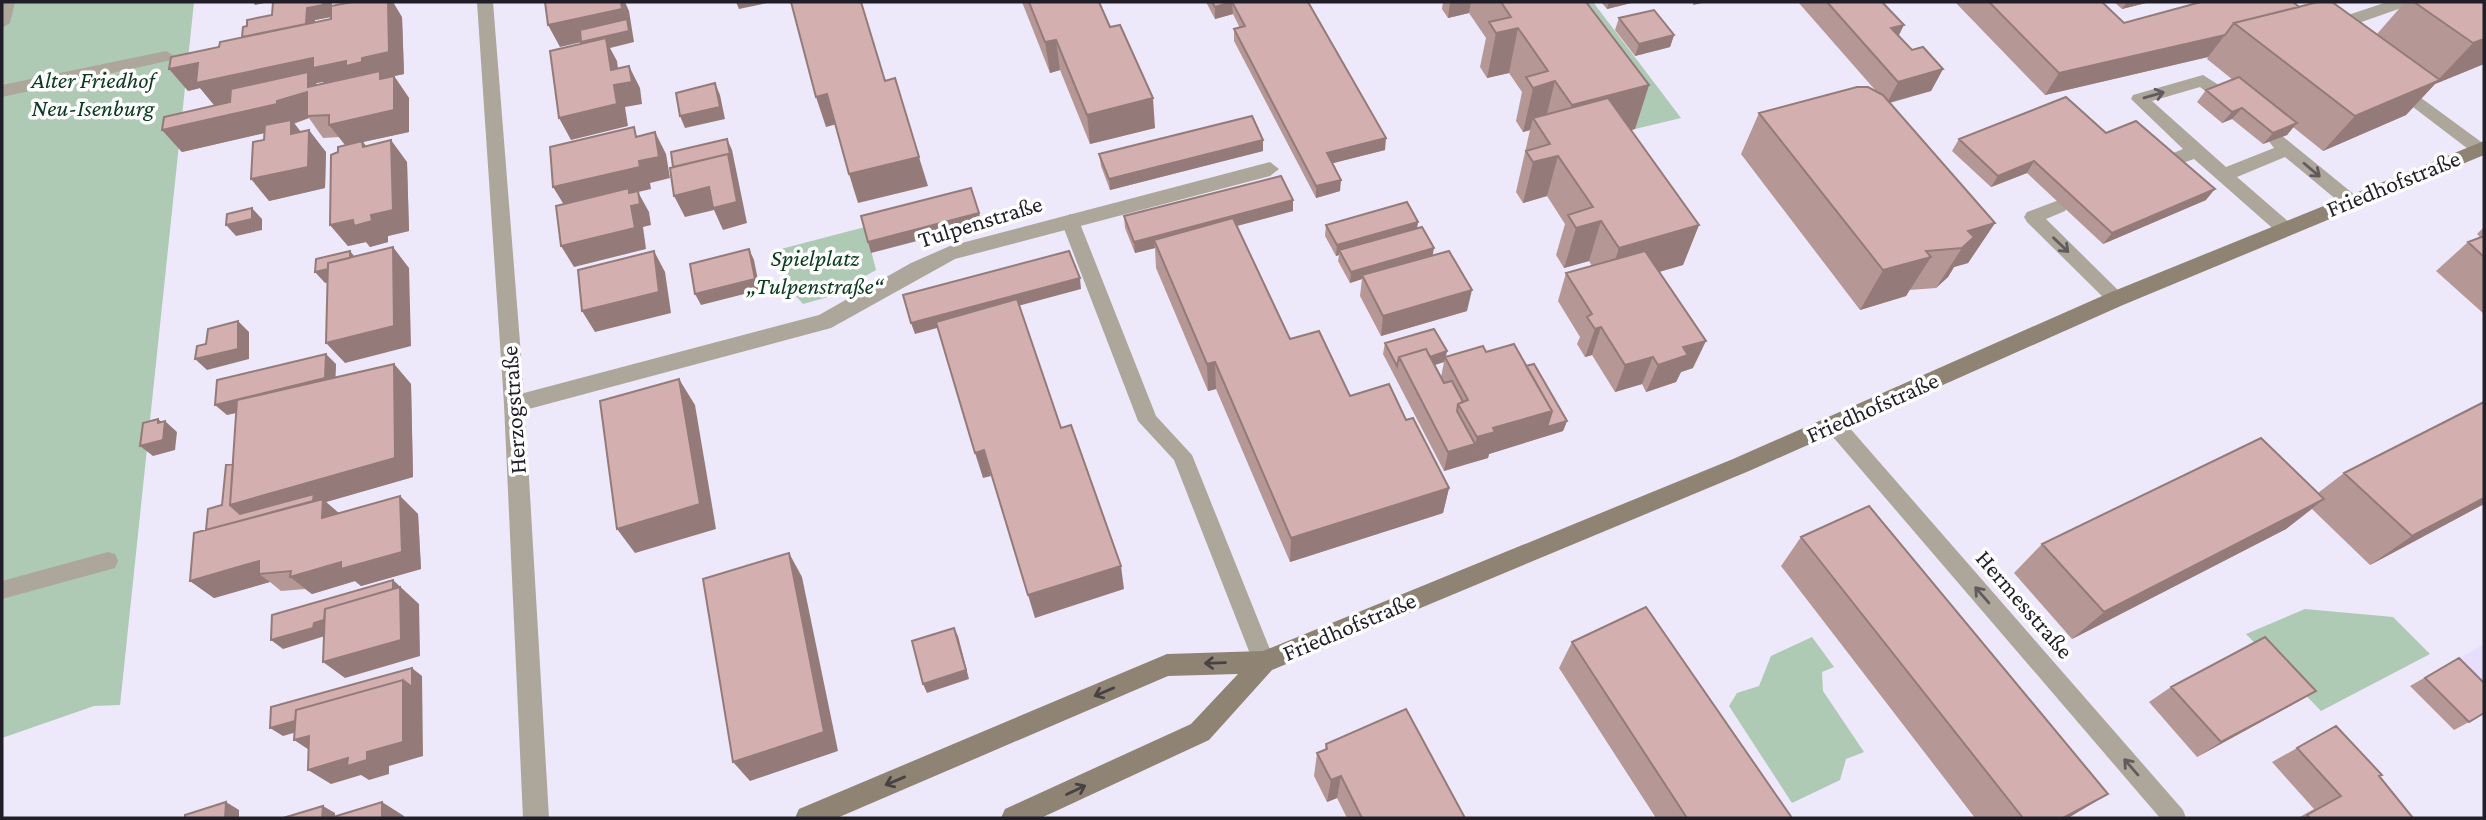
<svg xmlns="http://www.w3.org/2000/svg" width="2486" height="820" font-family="'Crimson Pro',serif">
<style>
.built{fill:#e6defc}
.green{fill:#aec9b4}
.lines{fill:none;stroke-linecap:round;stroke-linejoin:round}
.service{fill:#ada69a;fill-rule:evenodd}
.minor{fill:#ada69a;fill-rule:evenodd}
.secondary{fill:#8f8473;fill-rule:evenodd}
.wall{fill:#b59796;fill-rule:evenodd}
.shaded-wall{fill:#947b7a}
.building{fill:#d3b0af;stroke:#947b7a;stroke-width:2}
.oneway{stroke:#605b5c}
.oneway2{stroke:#484243}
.labels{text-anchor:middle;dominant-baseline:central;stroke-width:7;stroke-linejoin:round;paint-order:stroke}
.park-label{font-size:24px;font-style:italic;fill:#083a1b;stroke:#fff}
.street-label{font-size:24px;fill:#211e29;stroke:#fff}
</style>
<rect width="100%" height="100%" fill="#ede8fa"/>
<path class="built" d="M2484 644V707L2444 667Z"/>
<path class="green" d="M2 2H194L120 705 94 706 2 738Z
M1542 2H1593L1681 118 1635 129Z
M865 227 876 270 828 297 803 304 788 287 781 249Z
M2305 609 2393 617 2430 654 2321 711 2246 634Z
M1812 637 1834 667 1822 672 1823 691 1864 752 1846 759 1840 780 1792 803 1729 706 1737 693 1759 686 1771 656Z"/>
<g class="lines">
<path class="service" d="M2 2H15L10 23 2 28Z
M2387 2H2410L2407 6 2336 31 2330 32 2322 27 2324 23Z
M166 51 174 56 172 60 2 97V85Z
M2203 75 2225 89V97H2213L2200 87 2152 101 2226 167 2274 148 2267 139 2269 135H2281L2356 196 2359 201 2356 206H2344L2285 157 2237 177 2290 223 2293 228 2284 235 2278 233 2194 159 2165 169 2159 167 2157 163 2159 159 2183 149 2131 99 2133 95Z
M2398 81 2484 144V152H2472L2392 91V83Z
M2059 200 2065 201 2068 206 2065 211 2046 219 2122 294 2125 299 2122 304H2110L2027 222 2024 217 2027 212Z
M1070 214 1079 221 1156 416 1192 455 1275 662 1272 669 1264 672 1256 669 1174 460 1138 421 1061 221Z
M1834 416 1841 418 2183 810 2186 818H2160L1827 430 1824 424 1827 418Z
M108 552 115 554 118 561 115 568 2 599V581Z"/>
<path class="minor" d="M477 2H493L524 393 819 315 911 263 950 246 1270 162 1279 169 1270 176 955 259 831 328 525 410 549 818H523L504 404Z"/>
<path class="secondary" d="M2484 141V155L2123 305 1749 471 1272 670 1209 740 1041 818H1001L1005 809 1191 724 1238 674 1168 676 837 818H795L799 809 1167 654 1263 651 1733 459 2109 293Z"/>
</g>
<path class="wall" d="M276 2H332V6L402 17 404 74 385 78 394 76 409 98V132L363 142 366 146 407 162 409 231 388 236V242L370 247 366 242 348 246 330 225 338 152 345 145 339 137 323 138 309 118 294 124 301 132 326 152 325 188 269 201 264 133 182 152 162 130 230 102 214 105 200 88 188 91 242 37 247 26 272 15ZM331 17V19L315 22V20ZM323 82 325 83 317 85 316 83Z
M1022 2H1099L1155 128 1090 144 1060 70 1050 73Z
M1206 2H1308L1385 150 1332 163 1340 191 1316 198 1234 41V29L1240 28 1233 14 1215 19Z
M1443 2H1586L1649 85 1635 129 1631 130 1699 225 1683 265 1659 272 1693 368 1681 372 1676 382 1646 392 1642 384 1615 392 1592 355 1585 357 1577 344 1580 337 1558 301 1566 273 1592 266 1589 261 1564 268 1556 255 1565 224 1547 196 1523 203 1516 192 1530 130 1523 132 1516 121 1522 92 1509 73 1487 78 1480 67 1486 38 1469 13 1448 18 1442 9Z
M1601 2H1635L1607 9Z
M1798 2H1882L1899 36 1912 50 1943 69 1931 91 1890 103 1995 223 1968 263 1954 267 1948 277 1936 288 1909 290 1906 296 1860 310 1741 154 1759 113 1876 91Z
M1955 2H2102L2124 23 2299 7 2377 34 2405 2H2484V64L2435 84 2406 115 2323 151 2293 127 2287 135 2263 144 2232 119 2222 123 2197 102 2206 90 2233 80 2207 59 2208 57 2045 95Z
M2114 2H2150L2122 9Z
M1619 18 1674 35 1670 47 1635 56 1615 30Z
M1959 139 2206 200 2103 244 2027 173 1991 187 1952 151Z
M1263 151 1110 190 1101 166 1099 154Z
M1293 211 1237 226 1290 339 1350 396 1406 420 1449 488 1443 513 1290 562 1216 389 1208 391 1156 268 1155 248 1135 253 1125 228 1124 216Z
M1418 222 1417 228 1432 256 1467 311 1381 336 1360 296 1362 279 1350 283 1338 261 1339 255 1336 256 1325 236 1326 225Z
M2484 227V314L2436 271 2468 242 2481 238 2477 234Z
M1385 343 1447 351 1446 357 1526 366 1567 421 1563 431 1489 454 1488 458 1444 471 1383 354ZM1444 362 1441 377 1435 365Z
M336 364 335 378 394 364 411 384 413 477 326 502 339 513 400 496 418 514 421 569 361 586 355 581 312 594 305 589 281 591 270 582 214 598 190 581 222 505 233 464 236 413 227 415Z
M2344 473 2484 504 2370 565 2312 509 2286 529 2072 639 2014 573 2042 544 2318 493Z
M1801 537 2108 794 2068 818H1975L1781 566Z
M1572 642 1792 818H1656L1559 668Z
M2459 658 2469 722 2454 730 2410 686Z
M2171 687 2316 691 2290 706 2197 757 2149 702Z
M2336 726 2379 776 2413 818H2298L2314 809 2272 762Z
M1326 744 1465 818H1347L1337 798 1327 802 1314 776 1317 753 1325 750Z"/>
<path class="shaded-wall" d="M253 2H269L255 5Z
M323 2H332L331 17 315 20 314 48 241 49 307 8Z
M388 2H393L402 17 404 74 385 78 394 76 409 98V132L363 142 378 163 346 146 329 125V90L323 82 316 83 324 94 308 87V85L214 105 200 88 188 91 169 69 198 63 313 58H362Z
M621 2H625L629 11 634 42 610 48 617 61 620 84 629 66 640 88 642 104 625 107 628 126 571 140 559 118 587 53 582 42 560 47 548 25Z
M736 2H772L739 9Z
M1232 2 1233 14 1215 19V7Z
M1450 2H1471L1469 13 1448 18Z
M1609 2H1635L1607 9Z
M1694 2H1707L1693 5Z
M2127 2H2150L2122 9Z
M1904 25 1893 47 1891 28Z
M1518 28 1509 73 1487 78 1496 33Z
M1674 35 1670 47 1635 56 1639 44Z
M2225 35 2208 57 2045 95 2059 73Z
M2484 39V64L2435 84 2406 115 2323 151 2355 116 2437 81 2473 43Z
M1056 40 1060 70 1050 73 1045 42Z
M1943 69 1931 91 1887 103 1898 82Z
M1555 81 1544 126 1533 118 1530 130 1523 132 1533 88Z
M715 83 720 95 725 119 685 128 680 116Z
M1649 85 1635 129 1560 149 1572 105Z
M307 92V116L309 118 294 123 308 141 291 134V127L182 152 162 130 277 101Z
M827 94 837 124 826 127 816 97Z
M1153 98 1155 128 1090 144 1087 115Z
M2242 108 2232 119 2222 123 2232 112Z
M2297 123 2287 135 2263 144 2273 133Z
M309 130 326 152 325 188 269 201 251 179Z
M655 132 666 154 670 178 650 183 651 189 638 192 649 212 651 225 643 227 646 249 574 267 561 246 566 208 553 187 639 161Z
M1386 138 1385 150 1326 165 1327 153Z
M727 139 732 150 747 223 723 230 714 210 685 217 674 196 732 177 681 190Z
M391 140 407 162 409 231 388 236V242L370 247 366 242 348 246 330 225 371 215Z
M1263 140V151L1110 190 1109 179Z
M1558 156 1547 196 1523 203 1533 162Z
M919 157 928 186 858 203 849 174Z
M2034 161 2027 173 1991 187 1998 176Z
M1341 180 1340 191 1316 198V186Z
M2215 189 2206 200 2103 244 2112 233Z
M1293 200V211L1157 247 1154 240 1155 248 1135 253 1134 242Z
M252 208 262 219V230L236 236 226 225Z
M979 213 982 224 871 253 868 242Z
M1601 221 1589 261 1564 268 1576 228Z
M1418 222 1416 233 1339 250V255L1336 256 1337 245Z
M1995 223 1968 263 1954 267 1948 277 1936 288 1962 248 1968 231Z
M1699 225 1683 265 1606 287 1619 248Z
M393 247 409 268 411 346 345 363 326 343Z
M1434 248 1432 259 1362 275V279L1350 283 1351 272Z
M749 249 754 260 760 290 701 305 695 294Z
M350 251 359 262V275L325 283 315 272Z
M654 251 665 272 671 313 595 332 582 311Z
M1931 257 1906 296 1860 310 1883 270Z
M1080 278 1081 289 915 334 911 323Z
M1472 290 1467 311 1381 336 1383 316Z
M238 321 249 332V359L207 370 195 359Z
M1601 327 1592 355 1585 357 1595 329Z
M1706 341 1693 368 1681 372 1676 382 1646 392 1658 365 1683 347Z
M1447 351 1444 362 1407 373 1403 365Z
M326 354 336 364 335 388 227 415 215 405Z
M1653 357 1642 384 1615 392 1625 365Z
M1215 362 1216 389 1208 391 1207 364Z
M394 364 411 384 413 477 326 502 343 517 324 520 252 523 230 505Z
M679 379 695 405 716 529 635 553 617 529Z
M1552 411 1567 421 1563 431 1489 454 1488 458 1470 463 1477 437 1493 428Z
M158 419 165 425V421L177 432 175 450 153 456 140 446 158 423Z
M1475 444 1470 463 1444 471 1448 452Z
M984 450 991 476 983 478 975 453Z
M1449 488 1443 513 1290 562 1291 538Z
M400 496 418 514 421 569 361 586 355 581 312 594 290 577Z
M2484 498V504L2370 565 2412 536Z
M2324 499 2286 529 2072 639 2104 612Z
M789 553 802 577 838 751 750 781 733 762Z
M259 561V574L270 582 214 598 190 581Z
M1121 566 1124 589 1035 618 1028 595Z
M393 580 419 604 420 656 345 678 323 662 325 636 283 649 271 640 314 623Z
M954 628 958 636 969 679 927 693 923 684Z
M412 668 422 676 423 756 389 766V774L369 780 361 775 331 784 308 770 367 752 403 701 283 736 270 728 403 680Z
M2316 691 2290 706 2197 757 2221 742Z
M309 736 317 755 294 740Z
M1341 776 1337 798 1327 802 1331 780Z
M2108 794 2068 818H2063Z
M226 802 239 810V818H225Z
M382 802 404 816V818H382Z
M323 806 335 813V818H322Z"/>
<path class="building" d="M273 2H323V5L307 8 306 24 242 37 243 27 247 26V20L272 15Z
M352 2H388L389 52 362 58V62L346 66V61L313 68V58L196 83 198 63 169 69 171 57 219 47 220 42 331 19V6Z
M545 2H621L622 9 548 25Z
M791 2H861L885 81 895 78 919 157 849 174 827 94 816 97Z
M1029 2H1099L1110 27 1120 25 1153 98 1087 115 1056 40 1045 42Z
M1212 2H1308L1386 138 1327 153 1341 180 1316 186 1234 29 1245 26 1232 2 1215 7Z
M1501 2H1586L1649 85 1572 105 1555 81 1533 88 1526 77 1548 71 1518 28 1496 33 1489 22 1511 17Z
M1827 2H1882L1904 25 1891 28 1912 50 1923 47 1943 69 1898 82Z
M1989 2H2102L2124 23 2201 2H2293L2299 7 2234 23 2225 35 2059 73Z
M2318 2H2332L2440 80 2355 116 2234 23Z
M2414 2H2484V39L2473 43Z
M1654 10 1674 35 1639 44 1619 18Z
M627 19 629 31 581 42 580 30Z
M606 38 611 70 629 66 632 82 614 85 617 104 559 118 550 51Z
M380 71V79L394 76V110L329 125V115L307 116V92L277 101V104L162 130 164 117 230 102 231 89 308 72V87Z
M2239 77 2297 123 2273 133 2242 108 2232 112 2206 90Z
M715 83 720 107 680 116 676 93Z
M1857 87H1868L1883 95 1995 223 1968 231 1974 237 1962 248 1926 251 1931 257 1883 270 1759 113Z
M2066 97 2106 133 2136 121 2215 189 2112 233 2034 161 1998 176 1959 139Z
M1608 98 1699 225 1619 248 1601 221 1576 228 1568 215 1593 207 1558 156 1533 162 1526 151 1550 144 1533 118Z
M1252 116 1263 140 1109 179 1099 154Z
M291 120V134L309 130 308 167 251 179 253 142 264 140 265 125Z
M634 127 636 137 655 132 659 157 639 161 640 167 553 187 550 147Z
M727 139 732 164 728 154 673 167 671 152Z
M391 140 393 210 371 215 372 221 354 226 353 220 330 225 331 155 338 152V147L362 141 363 147Z
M728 154 737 202 713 208 709 187 674 196 670 168Z
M1281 176 1293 200 1134 242 1124 216Z
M629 188V193L638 191 640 204 631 206 635 228 561 246 556 206Z
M971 188 979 213 868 242 861 216Z
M1407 202 1418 222 1337 245 1326 225Z
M252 208V219L226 225 227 214Z
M1233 218 1290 339 1319 331 1350 396 1389 384 1406 420 1413 418 1449 488 1291 538 1215 362 1207 364 1154 240Z
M1422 227 1434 248 1351 272 1339 250Z
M2484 236V257L2468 242Z
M393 247 394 326 326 343 328 263Z
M749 249 755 279 695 294 690 264Z
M350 251V258L328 263V269L315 272 316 259Z
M654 251 659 292 582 311 578 270Z
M1069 251 1080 278 911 323 903 295Z
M1449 251 1472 290 1383 316 1362 275Z
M1645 251 1706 341 1683 347 1688 355 1658 365 1653 357 1625 365 1601 327 1595 329 1587 317 1592 314 1566 273Z
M1017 299 1061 428 1071 425 1121 566 1028 595 984 450 975 453 936 322Z
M238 321V349L195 359 197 346 206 344 208 329Z
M1434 329 1447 351 1430 357 1426 349 1399 357 1397 366 1385 343Z
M1514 344 1552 411 1493 428 1495 432 1477 437 1458 404 1468 400 1445 357 1483 346 1486 352Z
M1426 349 1444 383 1452 381 1463 402 1458 404 1457 411 1475 444 1448 452 1399 357Z
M326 354 325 378 215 405 217 380Z
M394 364 395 458 230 505 237 400Z
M1534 364 1567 421 1547 427 1552 411 1526 366Z
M679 379 700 504 617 529 600 401Z
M2484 402V498L2412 536 2344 473Z
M158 419V423L165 421 163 440 140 446 143 423Z
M2261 438 2324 499 2104 612 2042 544Z
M233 464 230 505 240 514 314 494 313 501 206 530 208 509 222 505 226 465Z
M400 496 402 552 341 569V562L290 577 291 571 259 574V561L190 581 194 533 323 499 322 518Z
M1869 506 2108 794 2063 818H2023L1801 537Z
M789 553 824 732 733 762 703 579Z
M393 580V589L325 609 324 620 314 623 313 628 271 640 272 615Z
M400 587 401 640 323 662 325 609Z
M1646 607 1792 818H1687L1572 642Z
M954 628 966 670 923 684 912 641Z
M2265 637 2316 691 2221 742 2171 687Z
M2459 658 2484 683V713L2469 722 2425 678Z
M412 668V687L403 680 296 710 295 721 270 728 271 707Z
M403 680V742L367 752V760L347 766 348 758 308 770 309 736 294 740 296 710Z
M1406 709 1465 818H1362L1341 776 1331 780 1317 753 1327 749 1326 744Z
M2336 726 2382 775 2379 776 2413 818H2310L2307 815 2341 796 2297 748Z
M226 802 225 818H185V815Z
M382 802V818H330Z
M323 806 322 818H283Z"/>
<defs><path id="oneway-shaft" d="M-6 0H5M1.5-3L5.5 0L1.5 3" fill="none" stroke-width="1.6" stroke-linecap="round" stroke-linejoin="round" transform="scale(1.75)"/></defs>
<g class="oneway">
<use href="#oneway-shaft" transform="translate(2154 95) rotate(-16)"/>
<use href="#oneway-shaft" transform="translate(2312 170) rotate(40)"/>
<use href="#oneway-shaft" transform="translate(2061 245) rotate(44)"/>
<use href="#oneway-shaft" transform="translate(1982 595) rotate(-131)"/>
<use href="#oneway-shaft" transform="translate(2131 767) rotate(-131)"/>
</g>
<g class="oneway2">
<use href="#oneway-shaft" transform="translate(1215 663) rotate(178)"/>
<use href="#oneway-shaft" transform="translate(1104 692) rotate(157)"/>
<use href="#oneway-shaft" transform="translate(895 781) rotate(157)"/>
<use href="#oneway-shaft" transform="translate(1076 790) rotate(-25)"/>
</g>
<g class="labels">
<g class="park-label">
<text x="93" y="79">Alter Friedhof<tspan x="93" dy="28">Neu-Isenburg</tspan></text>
<text x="815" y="257">Spielplatz<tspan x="815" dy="28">„Tulpenstraße“</tspan></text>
</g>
<g class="street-label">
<text transform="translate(2393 183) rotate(-22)">Friedhofstraße</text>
<text transform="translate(980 221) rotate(-17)">Tulpenstraße</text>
<text transform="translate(1872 407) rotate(-24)">Friedhofstraße</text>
<text transform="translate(513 410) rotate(-94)">Herzogstraße</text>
<text transform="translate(2025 604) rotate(49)">Hermesstraße</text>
<text transform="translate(1349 626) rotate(-23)">Friedhofstraße</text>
</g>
</g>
<rect width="2486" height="820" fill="none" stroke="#211e29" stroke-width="7"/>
</svg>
